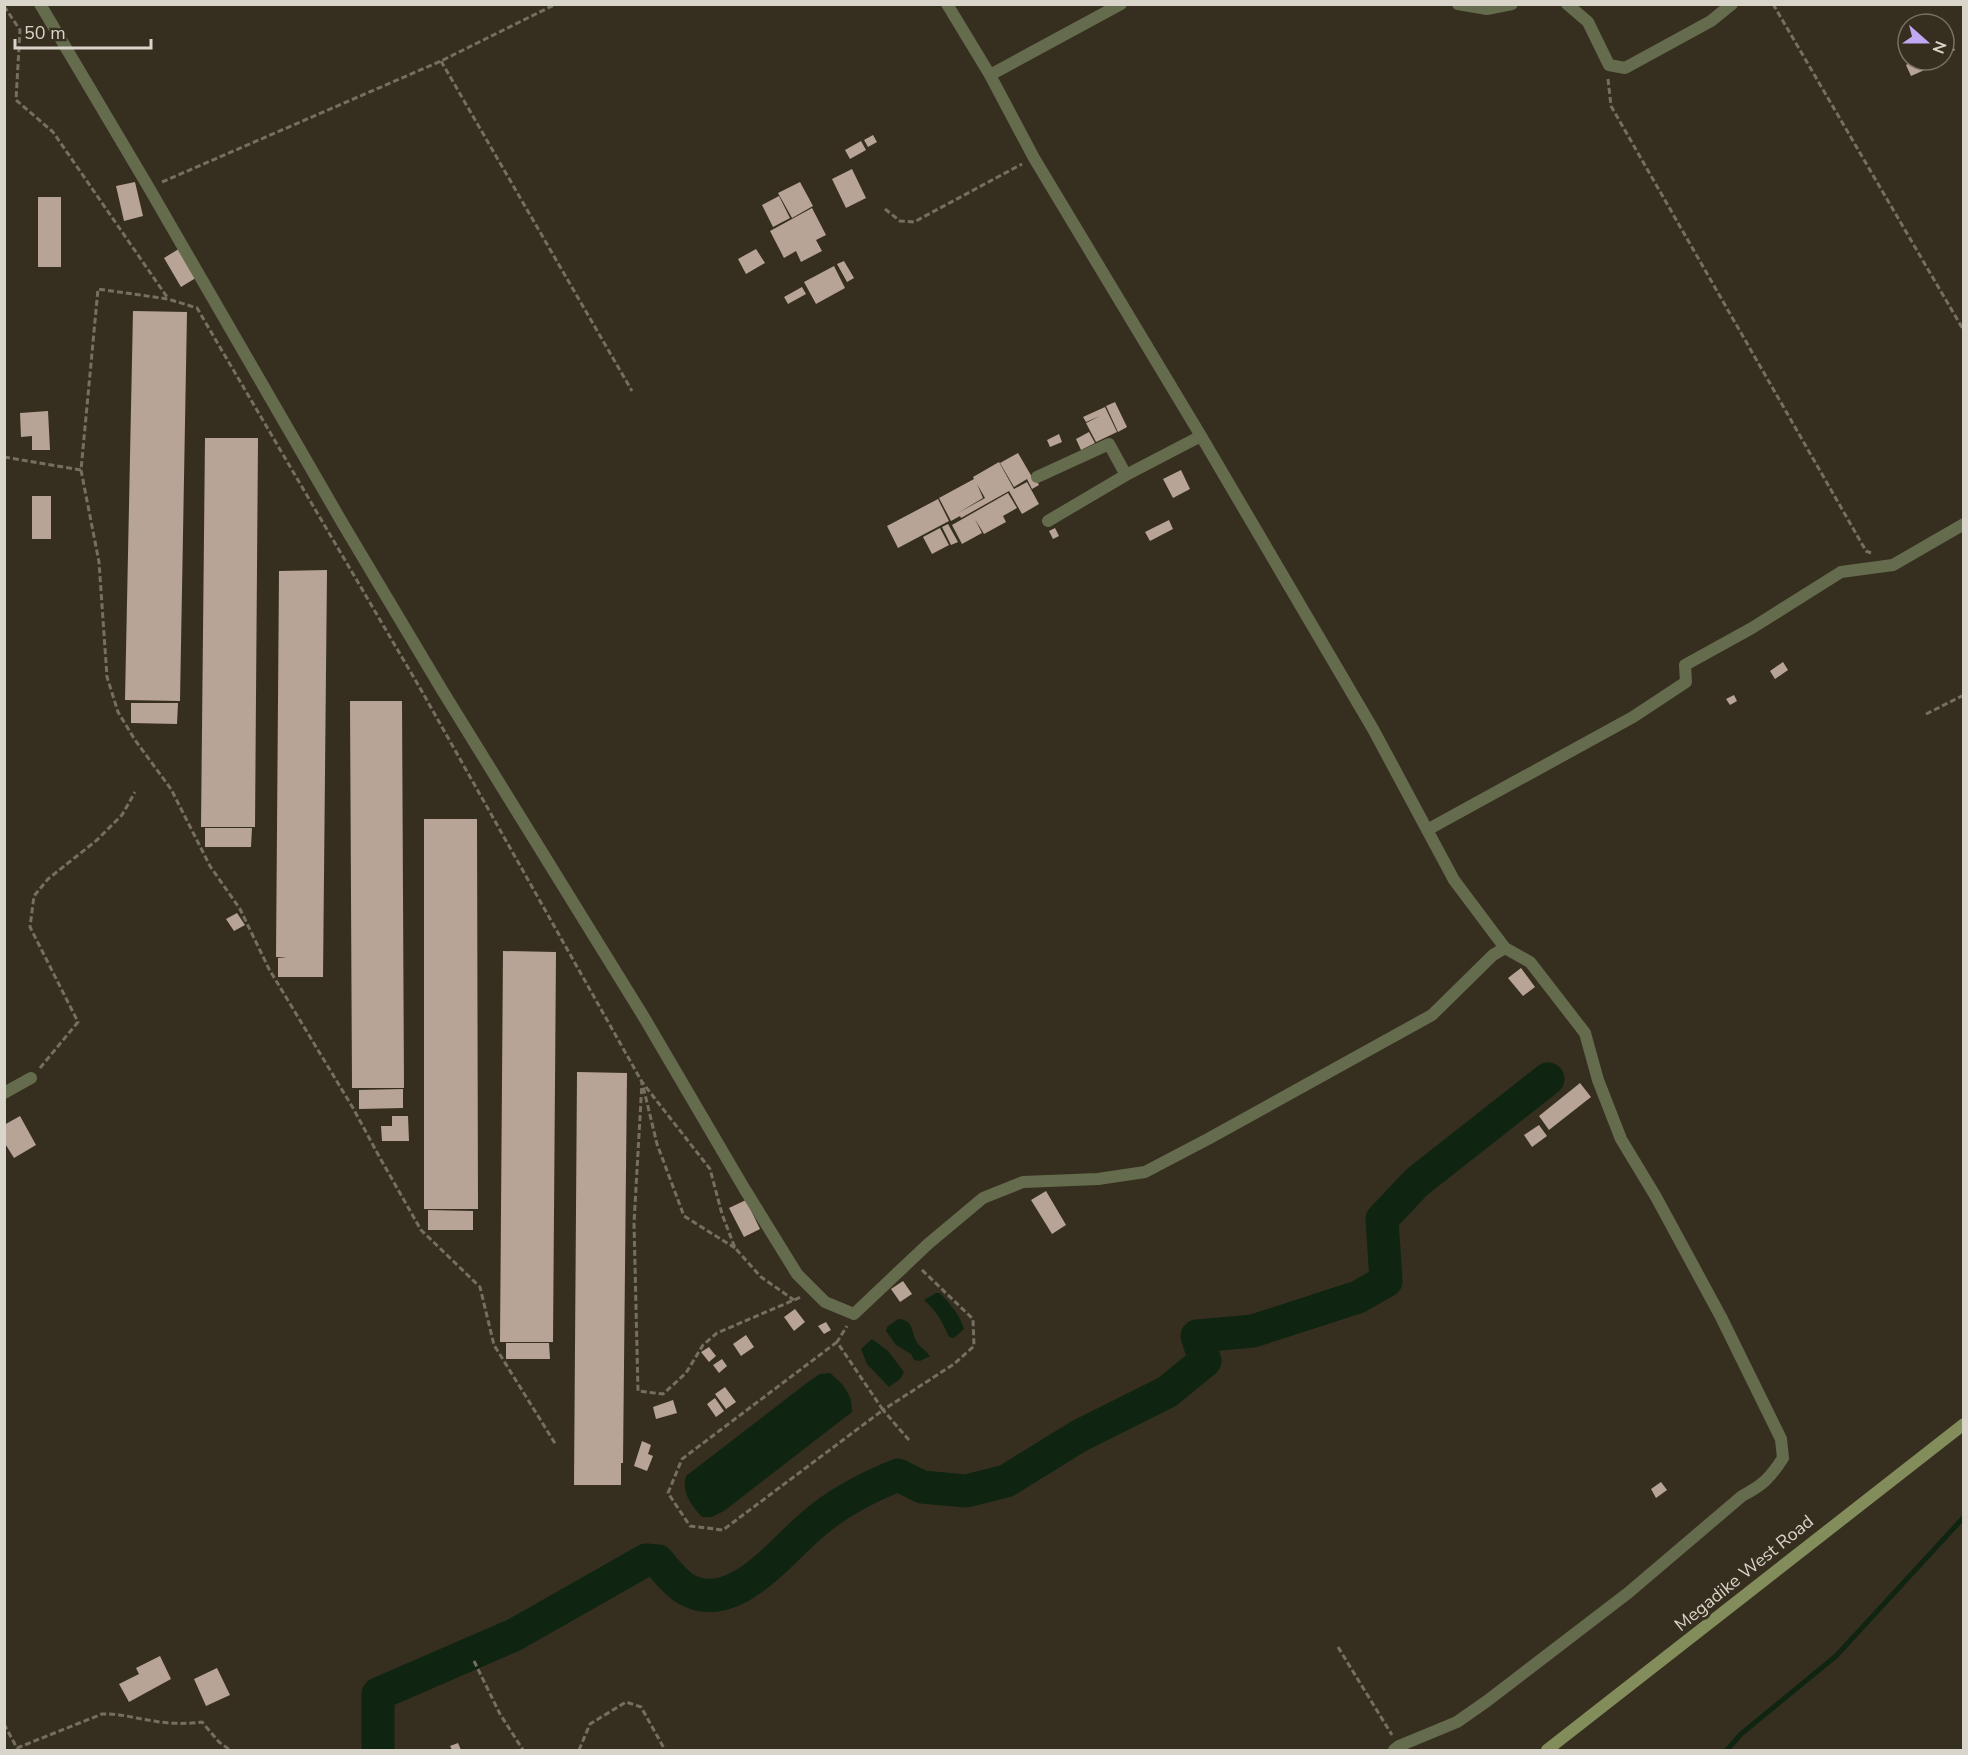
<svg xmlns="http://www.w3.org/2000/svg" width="1968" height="1755" font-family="'Nunito Sans',sans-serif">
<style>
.water{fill:#0f2512}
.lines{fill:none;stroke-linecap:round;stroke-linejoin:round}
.stream{stroke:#0f2512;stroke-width:5}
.river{stroke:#0f2512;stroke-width:33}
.building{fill:#b7a496;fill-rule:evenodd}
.path{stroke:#756f61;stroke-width:3;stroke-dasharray:6 3;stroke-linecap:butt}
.street{stroke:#656c4d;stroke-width:12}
.secondary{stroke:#838d5b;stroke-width:12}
.labels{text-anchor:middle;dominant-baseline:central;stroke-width:6;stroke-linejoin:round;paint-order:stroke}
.street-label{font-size:18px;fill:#d9d5ca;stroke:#362f1f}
</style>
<rect width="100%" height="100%" fill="#362f1f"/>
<path class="water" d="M936 1293H940C950 1304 960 1315 964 1329L954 1338 949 1337C943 1323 936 1310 924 1300Z
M898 1319C916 1320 910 1335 919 1345 923 1349 926 1351 930 1356L920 1361 914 1360 911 1354 896 1345 886 1331 887 1327Z
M872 1339 888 1351 904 1372 900 1379 889 1387 867 1364 861 1349Z
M830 1373C843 1384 853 1394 852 1412L724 1511 712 1517H702C691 1505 681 1492 686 1476L808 1382 820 1374Z"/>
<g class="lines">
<path class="stream" d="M1727 1750 1741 1734 1836 1656 1964 1517"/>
<path class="river" d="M378 1750V1694L514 1635 646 1560 658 1561C666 1571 674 1581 684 1588 734 1619 784 1546 818 1520 841 1501 871 1486 898 1475L922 1487 966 1491 1006 1481 1079 1436 1167 1392 1205 1361 1197 1336 1253 1331 1358 1297 1386 1281 1382 1219 1417 1182 1548 1079"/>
</g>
<path class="building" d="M1944 30 1955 50 1944 56Z
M1915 60H1925L1929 68 1911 76 1906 65Z
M873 135 877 142 868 147 864 140Z
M861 141 866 150 850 159 845 150Z
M852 169 866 198 846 208 832 179Z
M135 182 143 216 124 221 116 186Z
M800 182 813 206 792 218 778 193Z
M779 196 790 218 773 227 762 205Z
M38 197H61V267H38Z
M812 208 826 235 816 240 822 251 801 262 796 251 784 258 770 231Z
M182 247 199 276 181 287 164 258Z
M756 249 765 263 746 274 738 259Z
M844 261 854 278 847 282 837 264Z
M834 266 845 288 816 304 804 282Z
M802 287 806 294 788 304 784 297Z
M133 311 187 312 180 701 125 700Z
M1115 402 1127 427 1118 432 1106 406Z
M1105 407 1117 432 1096 442 1086 423 1100 416 1086 422 1083 417Z
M48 411 50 450H32V436L21 437 20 413Z
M1089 432 1095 443 1081 450 1076 439Z
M1059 434 1062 442 1050 447 1047 440Z
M205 438H258L255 827H201Z
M1018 453 1032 477 1034 476 1039 485 1032 489 1027 479 1014 487 1000 463Z
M999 462 1014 489 1027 482 1039 504 1022 514 1009 491 961 518 960 516 951 521 939 498 974 479 973 477ZM977 484 985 498 958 513 983 498Z
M1181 470 1190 489 1173 498 1163 479Z
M1008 493 1017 508 1003 516 1006 522 984 534 975 519 982 533 962 544 952 525Z
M32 496H51V539H32Z
M938 499 949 521 898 548 887 526Z
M1169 520 1173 529 1150 541 1145 532Z
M948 524 958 542 951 545 942 527Z
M940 528 949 545 932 554 923 537Z
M1055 528 1059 536 1053 539 1049 531Z
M327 570 323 977H278V958L287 957H276L279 571Z
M1783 662 1788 670 1775 679 1770 671Z
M1734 695 1737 701 1730 705 1726 699Z
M350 701H402L404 1088H352Z
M131 703H178L177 724 131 723Z
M424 819H477L478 1209H424Z
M205 828H252L251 847H205Z
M237 913 245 925 234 931 226 919Z
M503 951 556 952 553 1342H500Z
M1521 968 1535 987 1523 996 1508 978Z
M577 1072 627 1073 623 1463H621V1485H574Z
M1580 1083 1591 1097 1549 1130 1539 1116Z
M403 1089V1108L359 1109V1090Z
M20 1116 36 1145 14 1158 4 1142V1125Z
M392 1116H408L409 1141H382L381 1126H392Z
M1539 1125 1547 1136 1532 1147 1524 1135Z
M1046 1191 1066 1225 1052 1234 1031 1200Z
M746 1200 760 1229 744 1237 729 1208Z
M428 1210 473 1211V1230H428Z
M903 1281 912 1294 900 1302 891 1289Z
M795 1309 805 1322 794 1331 784 1317Z
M826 1322 831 1330 824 1334 818 1326Z
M746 1335 754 1347 741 1356 733 1344Z
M506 1343H549L550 1359H506Z
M709 1347 716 1356 709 1362 701 1352Z
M722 1359 727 1366 719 1373 713 1365Z
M725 1387 736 1402 726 1409 715 1394Z
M715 1398 724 1411 716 1417 707 1404Z
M673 1400 677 1413 656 1419 653 1407Z
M642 1441 651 1445 648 1454 653 1456 647 1471 634 1466Z
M1661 1482 1667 1490 1656 1498 1651 1489Z
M160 1656 171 1679 129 1702 119 1684 139 1674 136 1668Z
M217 1668 230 1695 206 1706 194 1679Z
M458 1743 461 1750H452L450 1746Z"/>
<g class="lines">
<path class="path" d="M1773 4 1964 331
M4 6 20 30 16 100 53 132 167 297
M441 61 632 391
M1608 79 1611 106 1866 551 1871 553
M162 182 441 61 556 4
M885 209 900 221 914 222 1022 164
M4 457 81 470 98 289 168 299 197 308 420 688 642 1082 710 1169 722 1214 735 1248 761 1277 794 1300
M81 470 99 562 107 677 118 712 135 740 171 789 210 866 240 909 269 969 353 1108 380 1158 421 1230 480 1287 494 1345 556 1445
M1926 714 1964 695
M40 1068 78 1022 30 927 34 896 48 879 97 840 122 815 135 792
M735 1248 684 1216 657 1144 642 1082 634 1223 638 1391 663 1394 686 1373 703 1345 717 1333 801 1297
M837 1342 682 1459 668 1493 690 1526 723 1530 883 1410 837 1342 847 1326
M909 1440 883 1410 954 1364 974 1346 973 1319 921 1269
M1338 1647 1392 1735
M474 1661 500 1714 523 1750
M4 1724 17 1748 102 1714C120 1713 137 1719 154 1721 170 1724 186 1724 202 1722L219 1742 230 1750
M579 1750 590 1724 626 1702 641 1707 665 1750"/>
<path class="street" d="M40 4 149 188 343 524 442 690 645 1019 744 1188 797 1274 825 1302 854 1314 928 1244 983 1198 1023 1182 1098 1179 1145 1172 1208 1139 1432 1015 1493 955 1505 948
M947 4 990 75 1034 158 1201 436 1373 729 1454 880 1505 948 1530 962 1585 1033 1598 1080 1621 1139 1656 1197 1721 1317 1781 1439 1783 1458C1770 1478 1763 1485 1742 1496L1628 1593 1487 1701 1457 1722 1399 1746 1394 1750
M1458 4 1487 9 1512 4
M1567 4 1588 22 1609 65 1625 68 1711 21 1732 4
M990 75 1121 4
M1037 477 1109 444 1126 475
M1048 521 1126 475 1201 436
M1427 830 1633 717 1686 682 1685 665 1752 628 1841 572 1893 565 1964 524
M4 1093 31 1078"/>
<path class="secondary" d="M1547 1750 1964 1424"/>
</g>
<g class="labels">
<g class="street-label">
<text transform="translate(1744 1573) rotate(-39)">Megadike West Road</text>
</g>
</g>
<rect width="1968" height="1755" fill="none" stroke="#d9d5ca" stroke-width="12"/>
<g transform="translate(1926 42) rotate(111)"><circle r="28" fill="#362f1f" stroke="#777163" stroke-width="1.5"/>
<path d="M0-4.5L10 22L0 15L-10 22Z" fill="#c1a8f3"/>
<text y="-9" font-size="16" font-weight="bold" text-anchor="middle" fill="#d9d5ca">N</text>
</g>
<path d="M15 39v9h136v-9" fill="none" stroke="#d9d5ca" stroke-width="3"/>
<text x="24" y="39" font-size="18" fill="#d9d5ca" stroke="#362f1f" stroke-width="4.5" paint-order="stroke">50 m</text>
</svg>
